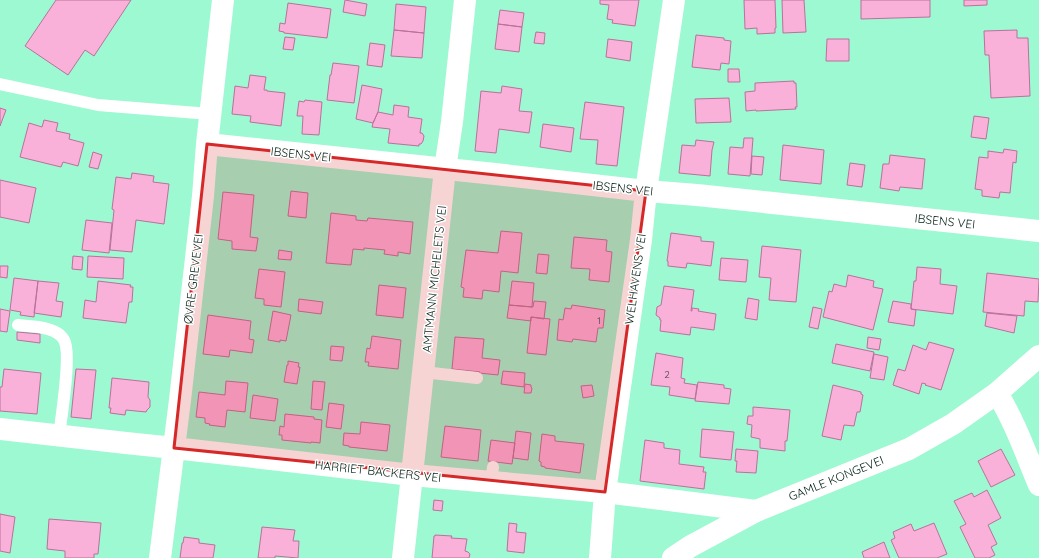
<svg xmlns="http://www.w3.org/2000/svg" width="1039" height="558" font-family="Quicksand,sans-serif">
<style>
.building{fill:#f9b0d9;stroke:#ba719b}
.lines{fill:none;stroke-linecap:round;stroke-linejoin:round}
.service{stroke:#fff;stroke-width:12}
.minor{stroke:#fff;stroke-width:22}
.tertiary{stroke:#fff;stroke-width:22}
.marked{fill:#d62828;fill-opacity:0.2;stroke:#d62828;stroke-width:3;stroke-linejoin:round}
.labels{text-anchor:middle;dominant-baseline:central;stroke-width:3;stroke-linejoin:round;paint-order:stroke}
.number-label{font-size:10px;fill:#414648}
.street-label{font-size:12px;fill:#042217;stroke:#fff}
</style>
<rect width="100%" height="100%" fill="#9cf9d1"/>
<path class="building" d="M56 0H131L94 56 85 50 68 75 25 46Z
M345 0 367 4 365 16 343 12Z
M600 0H639L635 26 612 23 613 20 607 19 609 5 600 4Z
M744 0H775L776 28H775V33L757 34V28L745 29Z
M782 0H804L806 32 783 33Z
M861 0H930V17L861 19Z
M964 0H987V5L964 6Z
M288 3 331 9 327 38 284 33V32L279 31 280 23 285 24Z
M396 4 426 7 424 33 394 30Z
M500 10 524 13 522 27 498 24Z
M498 24 522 27 519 52 495 49Z
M394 30 424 33 422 58 391 56Z
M1017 30V38H1028L1030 96 991 98 989 55H985L984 31Z
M536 32 545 33 544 44 534 43Z
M696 35 724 38V40L731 41 729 64 721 63 720 70 692 67Z
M285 37 295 38 293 50 283 49Z
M608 39 632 42 630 61 606 57Z
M827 39H849V61H826Z
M370 43 385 45 382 67 367 65Z
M333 63 359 66 354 103 327 100 330 75H331Z
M728 69H739L740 82H728Z
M250 75 266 77 264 90H267V91L285 93 281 126 250 122 251 116 232 114 235 86 248 88Z
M794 81V83H796L797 107H795L796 109 756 111V110L746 111 745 92 755 91V83Z
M362 85 382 89 378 112 373 123 356 119Z
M502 86 522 89 519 111 532 112 529 133 499 129 496 153 475 151 481 91 501 93Z
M729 98 731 122 696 123 695 99Z
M305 100 322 102 319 135 302 134 303 116H297L299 101 304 102Z
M585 102 624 107 617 166 596 164 598 140 580 139Z
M394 105 409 107 408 117 422 119 420 133H422L424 136 423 141 421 144H419V146L388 143 390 129 372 127 373 123 378 112 393 115Z
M0 108 6 110 0 126Z
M974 116 989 118 986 139 971 137Z
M44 120 58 123 56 131 70 134 69 139 84 143 78 166 63 162 61 167 20 157 29 123 42 127Z
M543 124 574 128 571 152 540 147Z
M744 138H753L750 176 728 174 730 147 743 148Z
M696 140 714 142 712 150 710 176 679 173 682 145 695 146Z
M783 145 824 150 821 184 780 180Z
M1004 149 1017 151 1016 163 1013 162 1010 193 1000 192 999 198 982 196V190L975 189 979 157 988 158V151L1003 153Z
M93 152 102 155 98 169 89 167Z
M890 155 925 159 922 189 900 187 899 191 880 188 883 164H889Z
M752 156 764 157 762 175 751 174Z
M850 163 865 165 862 187 847 185Z
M132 173 154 176 153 182 169 184 164 224 136 220 132 252 110 250 114 210 112 209 116 177 131 179Z
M0 180 36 188 29 223 0 217Z
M291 191 308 193 306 218 288 216Z
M223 192 254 195 250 237 258 238 256 251 232 249V241L218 239Z
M331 213 356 216V220L367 221 368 218 413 222 410 254 398 252V256L384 254 385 250 364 248V250L353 249 351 265 326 263Z
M86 220 112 223 109 253 82 250Z
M501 231 522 233 518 273 501 271 499 292 483 290 482 299 463 297 464 288 461 287 466 250 498 253Z
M671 233 701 237V241L714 242 711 266 687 263 686 268 668 266V261H667Z
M574 237 607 240 606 251 612 252 609 282 589 280 590 269 571 268Z
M762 246 801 250 796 302 769 300 771 278 759 277Z
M279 250 292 252 291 260 278 259Z
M538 254 549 255 547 274 536 273Z
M73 256 83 257 82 270 72 269Z
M88 256 124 258 123 279 87 277Z
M721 258 748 260 746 282 719 280Z
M0 266H8L7 278 0 277Z
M917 267 941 269 940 284 957 286 953 314 911 309 914 281H916Z
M259 269 285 272 281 307 264 305V299L255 298Z
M987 273 1039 279 1038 302 1025 301 1024 316 983 312Z
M848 275 874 281 873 287 883 289 873 330 823 317 829 291 832 292 834 284 846 287Z
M14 278 38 281 34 317 20 315 21 312 10 310Z
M38 281 59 283 56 301 63 302 61 317 34 313Z
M98 281 131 285 130 287H133L132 302H129L126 323 83 318 85 300 96 302Z
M512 281 534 283 532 307 509 305Z
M379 285 406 288 403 318 376 315Z
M664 286 694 290 691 311H692V308L699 309 698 311 716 314 714 330 691 327 690 335 660 331 661 320H660V318L656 315 657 307 661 305Z
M748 298 759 300 757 320 745 318Z
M299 299 323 302 321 314 298 311Z
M534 301 546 302 544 319 531 317V321L507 318 509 305 533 307Z
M893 301 911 304V309L916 310 914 326 888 322Z
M572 305 605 310 603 328H598L596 342 573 339 572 342 557 340 559 319 563 320 565 308 571 309Z
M813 307 822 309 818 329 809 327Z
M0 309 10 311 7 332 0 331Z
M273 311 291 315 286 341 280 340V342L268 340Z
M987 313 1017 316 1014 333 985 326Z
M208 315 251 321 249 339 254 340 252 353 230 350 229 357 203 354Z
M531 317 550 319 546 355 527 353Z
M17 332 40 334V343L17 340Z
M372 336 401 340 398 369 368 366 369 362H365L367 348 370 349Z
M455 337 484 339 482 358 500 360 498 375 479 373 480 372 452 369Z
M868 337 881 339 879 350 867 348Z
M929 342 954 349 941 390 925 385 926 384 922 383 919 394 893 385 898 369 905 371 913 345 926 350Z
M836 344 874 352 870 371 832 363Z
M331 346 344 347 342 361 330 360Z
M656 353 683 358 681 378 685 379 684 383 697 385 695 399 669 395 670 387 651 385Z
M874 354 888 357 884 380 870 378Z
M288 361 299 363 298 367H300L297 384 284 382 287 365H288Z
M4 369 41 373 37 414 0 411V387H2Z
M76 369 96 370 91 419 71 417Z
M503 371 525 373 524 387 501 384Z
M112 378 149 382 148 397 150 400V407L147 410 146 412 126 410 125 415 110 413 111 408H109Z
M226 381 248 383 245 412 227 410 225 427 209 425 210 424 205 423V418L196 417 199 392 225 395Z
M313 381 325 382 322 410 311 409Z
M698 382 724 385V388L731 389 729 404 695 401Z
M525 384 531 385V387L532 388 531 393H524Z
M592 385 594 396 583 398 581 386Z
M833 385 861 392V394L863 395 860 412H857L854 426 844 425 841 440 822 436Z
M253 395 278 399 275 421 250 418Z
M329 403 344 405 341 429 326 427Z
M753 407 790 410 787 441H785V451L760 448V439L751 437 752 425 747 424 748 416H753Z
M285 414 314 417V419L322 420 320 443 311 442V443L282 440V435H279L280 426 284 427Z
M361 422 390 425 387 451 349 447V446L343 445 344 433 360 434Z
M445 426 481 430 478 461 441 457Z
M702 429 734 432 731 460 700 457Z
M516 431 531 433 528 460 513 458Z
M542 434 555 436V441L584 444 580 473 545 468V467L541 466V462L539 461Z
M491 440 515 443 512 464 488 461Z
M645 440 664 443V448L680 450 679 464 704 467 703 472H706L704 489 640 481Z
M736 449 758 451 756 473 736 472 737 461H735Z
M1001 449 1015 475 991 487 978 461Z
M987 490 1001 518 988 525 997 544 991 547 995 555 989 558H975L960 527 966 524 954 501 972 493 974 497Z
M434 500 443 501 442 511 433 510Z
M0 514 15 517 10 553 0 551Z
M49 519 101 523 98 554H94V558H65V551L47 549Z
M509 523 517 524 516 532 526 533 524 553 507 551Z
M934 523 947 554 937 558H899L891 540 895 538 893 532 911 524 914 531Z
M262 527 295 530 293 541H299L298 558 275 556V558H258Z
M435 535 452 536 451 538 467 539 465 551 468 552 470 554 469 558H432L434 536H435Z
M184 537 199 539V543L215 545 213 558H180L182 543H183Z
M884 542 890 558H864L862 552Z"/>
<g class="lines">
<path class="service" d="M0 84 98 105 210 114
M18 325C32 327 49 326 60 335 62 337 63 338 64 340 72 353 61 418 59 436
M423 372 477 378
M491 482 493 467"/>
<path class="minor" d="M207 144 495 174 646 191 697 195 1039 231
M997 393C1015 422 1026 454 1039 485
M0 429 126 443 174 448 412 475 605 492 756 511
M160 558 180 400 203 196 207 144 223 0
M403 558 445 169 452 122 465 0
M600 558 605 492 641 240 646 191 674 0"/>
<path class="tertiary" d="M673 558 691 546 756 511 909 449 953 424 997 393 1039 356"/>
</g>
<path class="marked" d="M207 144 646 191 605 492 174 448Z"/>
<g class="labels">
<g class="number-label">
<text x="599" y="320">1</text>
<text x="667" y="374">2</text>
</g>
<g class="street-label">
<text transform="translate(301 154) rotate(6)">IBSENS VEI</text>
<text transform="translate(623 188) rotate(6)">IBSENS VEI</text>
<text transform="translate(945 221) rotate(6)">IBSENS VEI</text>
<text transform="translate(193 279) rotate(-83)">ØVRE GREVEVEI</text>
<text transform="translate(434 279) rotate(-84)">AMTMANN MICHELETS VEI</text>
<text transform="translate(635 279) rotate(-82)">WELHAVENS VEI</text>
<text transform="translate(378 471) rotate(6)">HARRIET BACKERS VEI</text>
<text transform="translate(836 478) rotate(-22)">GAMLE KONGEVEI</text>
</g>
</g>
</svg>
